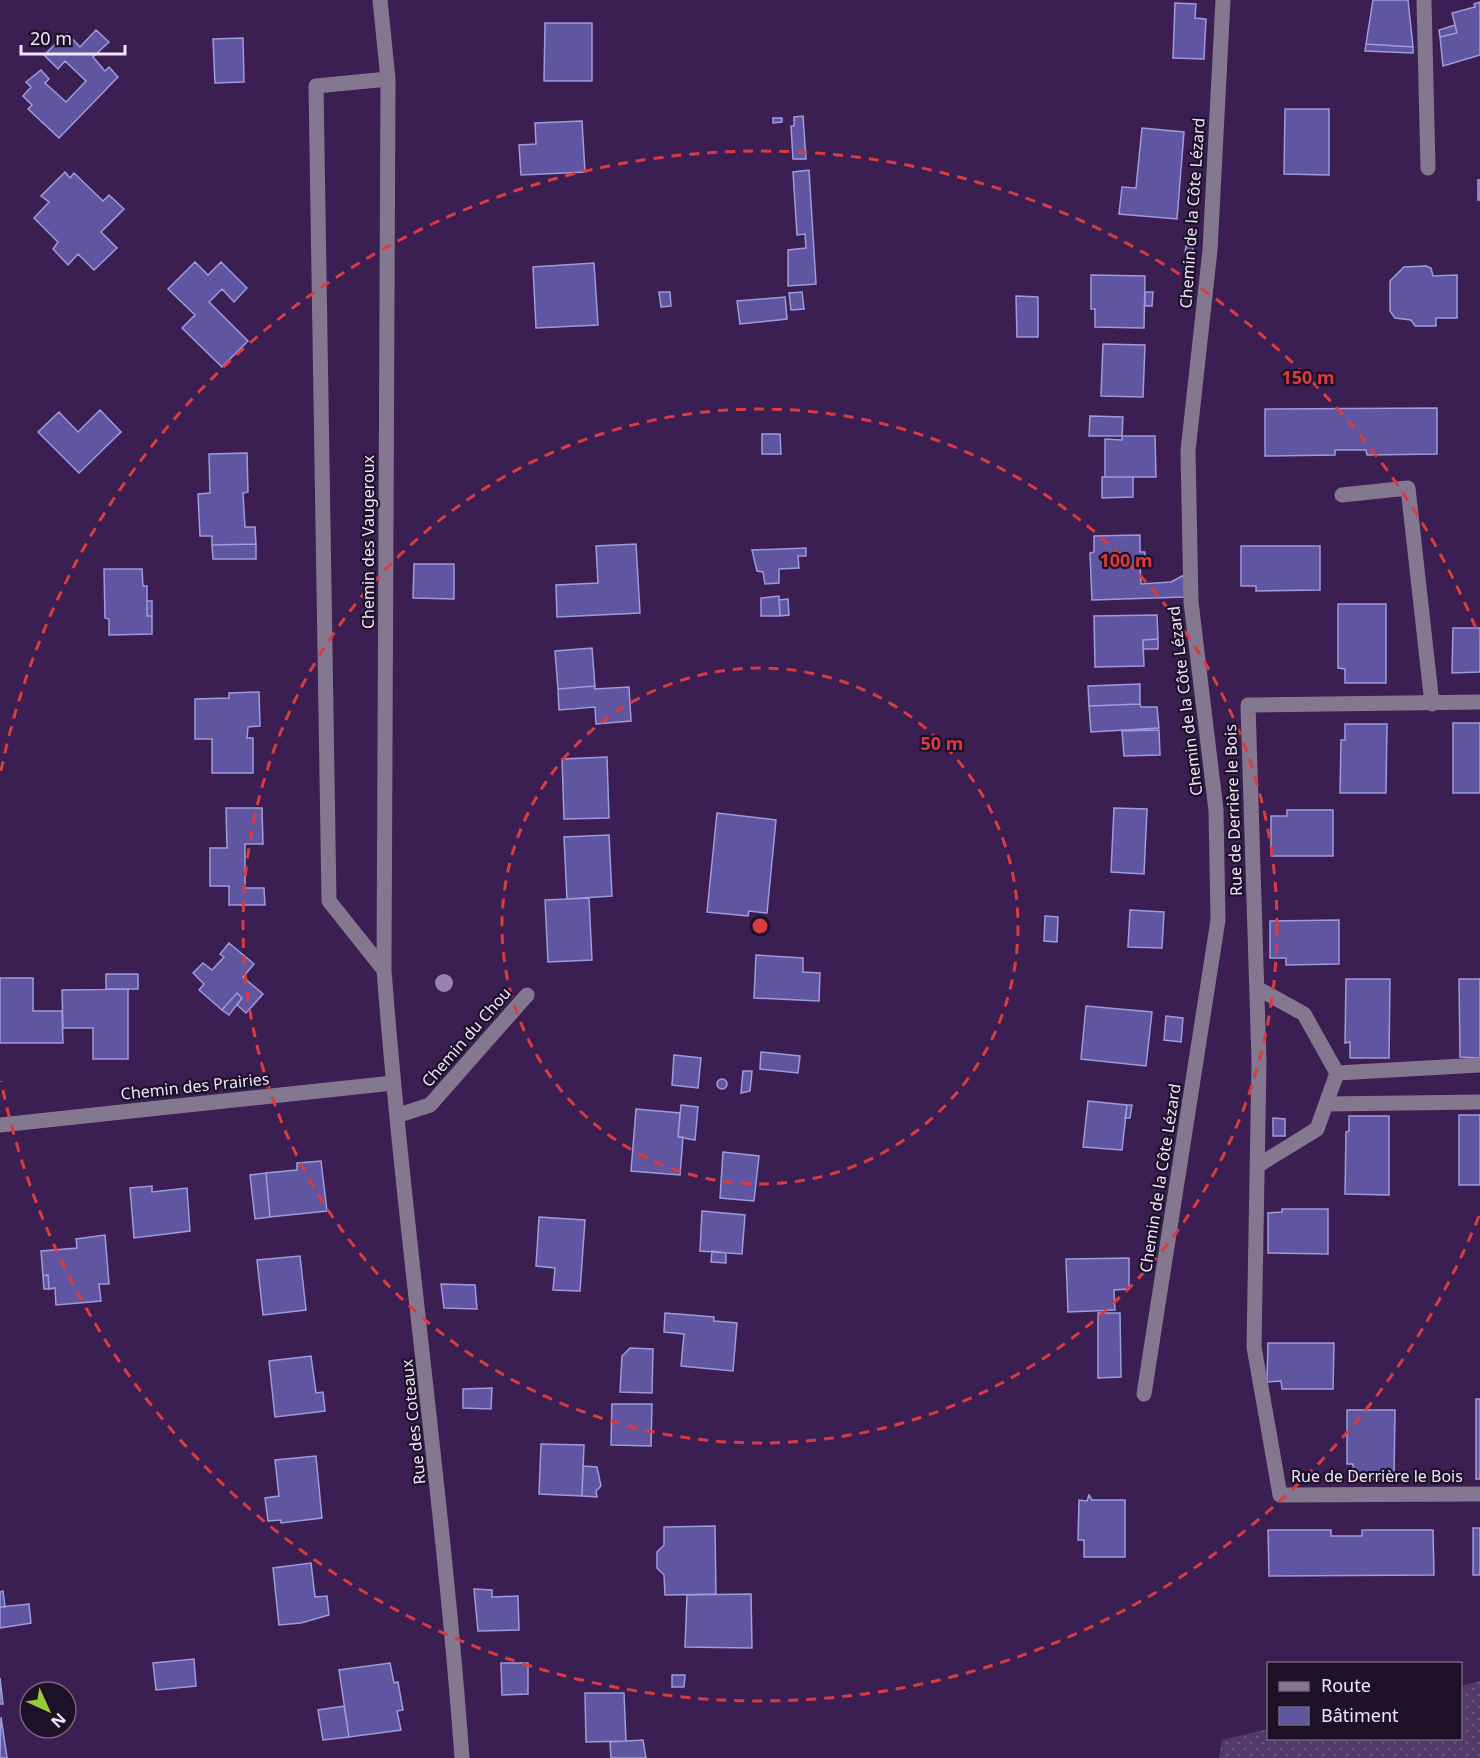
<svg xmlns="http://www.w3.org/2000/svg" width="1480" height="1758" font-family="'Noto Sans',sans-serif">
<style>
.grass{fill:url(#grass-dots)}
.building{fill:#5f55a1;stroke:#9f9bda;stroke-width:1.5}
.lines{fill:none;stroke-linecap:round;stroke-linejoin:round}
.minor{stroke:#847891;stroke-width:15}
.tree{fill:#9b83b1}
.ring{fill:none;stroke:#d93b3e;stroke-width:3;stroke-dasharray:10 8}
.labels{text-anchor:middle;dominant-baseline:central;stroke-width:4.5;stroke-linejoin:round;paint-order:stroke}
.street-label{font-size:16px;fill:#f1e5ff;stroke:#1d1127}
.centre{fill:#d93b3e;stroke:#1d1127;stroke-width:3}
.ring-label{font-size:18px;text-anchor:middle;font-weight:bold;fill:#d93b3e;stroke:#1d1127;stroke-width:4.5;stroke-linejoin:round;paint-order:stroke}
</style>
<defs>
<pattern id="grass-dots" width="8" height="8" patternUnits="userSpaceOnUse" patternTransform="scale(1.5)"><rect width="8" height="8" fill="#523a68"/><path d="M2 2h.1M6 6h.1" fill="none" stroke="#6b567f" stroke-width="1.8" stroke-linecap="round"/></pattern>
</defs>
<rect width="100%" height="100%" fill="#3b1f52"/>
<path class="grass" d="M1480 1681V1758H1219L1222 1740 1268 1729V1738H1460L1461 1686Z"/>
<path class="building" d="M1373 0H1408L1413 47 1366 44Z
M1480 2V55L1443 66 1440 37 1457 33 1452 13 1475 7 1474 4Z
M1175 3 1196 4 1195 18 1206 19 1204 59 1173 58Z
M545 23H592V81H544Z
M1455 25 1457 33 1440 37 1439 30Z
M96 30 109 42 93 57 105 71 109 67 118 77 59 138 28 109 32 105 23 96 31 87 26 82 41 70 49 79 45 83 66 102 86 81 65 61 58 69 44 55 67 33 80 47Z
M243 38 244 82 215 83 213 39Z
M1366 44 1413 47V53L1365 51Z
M1285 109H1329V175L1284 174Z
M803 116 806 159H793L791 126H794V117Z
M773 118H782V122L773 123Z
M582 121 585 172 521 175 519 145 536 144 535 123Z
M1142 128 1184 132 1177 219 1119 214 1122 187 1136 188Z
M809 170 816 284 788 286V250L806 248 805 234 797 235 793 172Z
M65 172 70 178 74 173 103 201 109 195 124 209 101 232 117 248 94 270 78 254 68 265 53 249 58 242 34 218 49 202 41 196Z
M1478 180H1480V200H1478Z
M1186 246 1193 247V254L1185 253Z
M195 262 208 275 221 262 247 288 234 302 222 289 209 302 248 341 222 367 182 328 195 315 168 289Z
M594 263 598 325 536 328 533 267Z
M1426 266 1431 268 1433 276 1457 275V318H1436V326H1415L1411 320 1395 318 1390 311V281L1404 267Z
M1091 275 1145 276 1144 328 1095 327V309H1091Z
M659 292H670L671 306 661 307Z
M802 292 804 309 791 310 789 293Z
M1145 292H1153L1152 306H1145Z
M1016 296 1038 297V337H1017Z
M785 297 787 319 740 324 737 301Z
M1103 344 1145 345 1143 397 1101 396Z
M1437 408V454L1367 455 1366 450H1335V455L1265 456V409Z
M100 410 121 432 79 473 38 432 59 412 78 432Z
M1090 416 1123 417 1122 436H1089Z
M762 434H780L781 454H762Z
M1122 436H1155L1156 477H1105V439L1122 440Z
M247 453 248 492 243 493 245 527H255L256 544 212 545V536H200L198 494 210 493 209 454Z
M1102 477H1133V497L1102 498Z
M1140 535V552H1145V563L1140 564 1141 584 1171 582 1184 575 1185 597 1092 600 1090 553 1094 552V536Z
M256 544V559H213L212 545Z
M636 544 640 613 557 617 556 585 598 583 596 546Z
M1241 546H1320V590L1256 591V586H1241Z
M806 548V556H798L799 568 779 569V583L765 584 763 572 757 571 752 550Z
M414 564H454V599L413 598Z
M104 569H142L143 586H147V616H152V634L109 635V619L105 618Z
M779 596 780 616H761V598Z
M788 599 789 615 780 616 779 600Z
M147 601H152V616H147Z
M1338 604H1386V683H1345V669L1338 668Z
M1157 615 1158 639 1143 640 1144 666 1095 667 1094 616Z
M1453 628H1480V672L1452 673Z
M1158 639V649H1143V640Z
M592 648 595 686 558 689 555 651Z
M1140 684V704L1089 706 1088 686Z
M595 686V689L629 687 631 721 596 724 595 707 559 710 558 689Z
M259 692 260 726 248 727 247 738H253V773H212V739H195V699L229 698V693Z
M1140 704 1141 707H1157L1159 728 1091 732 1089 706Z
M1453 723H1480V793H1453Z
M1345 724H1387L1386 793H1340L1341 740H1345Z
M1159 730 1160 755 1124 756 1122 731Z
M607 757 609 818 564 819 562 759Z
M226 808H262L263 844H245V888H264L265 905H229V886H210V848H227Z
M1114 808 1147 809 1144 874 1111 872Z
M1287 810H1333V856H1271V816H1287Z
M717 813 776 820 767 913 749 911 748 916 707 912Z
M609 835 612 896 567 899 564 837Z
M589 898 592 960 548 962 545 900Z
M1130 910 1164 912 1162 948 1128 947Z
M1045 916 1058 917 1057 942 1044 941Z
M1339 920V964L1286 965V958H1270V921Z
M229 943 254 964 243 977 263 994 246 1013 237 1005 242 998 237 993 222 1010 199 990 204 984 193 973 203 963 212 970 224 957 220 954Z
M756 955 803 958V972L820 973 819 1001 754 998Z
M106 974H138V989H106Z
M0 978H33V1011H62L63 1043H0Z
M1346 979H1390L1389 1058H1350V1042L1345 1043Z
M1459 979H1480V1058L1460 1057Z
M128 989V1059H93V1028H63L62 990Z
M237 993 242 998 229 1015 222 1010Z
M1086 1006 1152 1012 1146 1066 1081 1059Z
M1166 1016 1183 1018 1181 1042 1164 1040Z
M761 1052 800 1056 798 1073 760 1069Z
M674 1055 701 1058 698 1088 672 1085Z
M743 1071H752L750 1091 741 1093Z
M717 1084a5 5 0 1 1 10 0a5 5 0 1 1-10 0Z
M1088 1101 1127 1105 1122 1150 1083 1147Z
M681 1105 698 1107 695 1140 678 1137Z
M1127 1105H1132L1130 1118H1125Z
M636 1109 680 1113 678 1137H683L680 1175 631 1171Z
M1459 1115H1480V1185H1459Z
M1349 1116H1389V1195L1345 1194 1346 1132 1349 1131Z
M1273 1118 1285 1119V1136H1273Z
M723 1152 759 1156 754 1201 720 1198Z
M321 1161 327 1211 270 1217 266 1173 297 1170V1163Z
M266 1173 270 1217 255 1219 250 1175Z
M152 1186V1192L187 1188 190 1231 134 1238 130 1188Z
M1282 1209H1328V1254L1268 1253V1213L1282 1212Z
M702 1211 745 1215 742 1254 700 1251Z
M539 1217 585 1220 580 1291 553 1290 555 1268 536 1266Z
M105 1235 109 1284H99L101 1301 56 1305 55 1288 49 1289 48 1275 43 1276 41 1251 77 1248 76 1239Z
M712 1251 726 1253V1263L711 1262Z
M300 1256 306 1310 263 1315 257 1260Z
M1129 1258V1289L1114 1290 1115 1310 1068 1312 1066 1259Z
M48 1275 49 1289H44L43 1276Z
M441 1284 475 1285 477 1309 444 1308Z
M665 1313 714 1317V1321L737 1323 733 1371 681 1366 684 1334 664 1332Z
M1098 1313H1120L1121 1377 1098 1378Z
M1268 1343H1334L1333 1389H1282L1281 1381 1267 1382Z
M630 1348 653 1349 652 1393 620 1392 622 1356Z
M311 1356 316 1393 323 1392 325 1411 275 1417 269 1361Z
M492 1388 491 1409 463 1408V1389Z
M1476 1399H1480V1479H1476Z
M612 1404H652L651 1446 611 1445Z
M1347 1410H1395L1394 1479H1354L1353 1464H1347Z
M541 1444 584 1445 582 1496 539 1494Z
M316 1456 322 1518 281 1523V1520L268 1521 265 1498 279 1496 275 1460Z
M583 1466 597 1467 601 1486 596 1491 597 1497 582 1496Z
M1089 1495 1092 1500H1125V1557H1084V1540H1078L1079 1500 1087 1501Z
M715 1526 716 1594 665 1595 664 1575 657 1568V1552L664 1545V1527Z
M1473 1528H1480V1575H1473Z
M1268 1530H1331V1536H1362V1530H1433L1434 1575 1269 1576Z
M311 1563 315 1597 327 1596 329 1615 301 1623 279 1625 273 1568Z
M474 1589 492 1590V1597L518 1596 519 1630 478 1631Z
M3 1591 5 1607H0V1592Z
M751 1594 752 1648 685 1647 687 1595Z
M29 1604 31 1623 0 1628V1607Z
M194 1659 196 1686 156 1690 153 1663Z
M390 1663 394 1683 398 1682 403 1710 397 1711 401 1730 349 1737 339 1670Z
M501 1663H528V1694L502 1695Z
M672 1675H685L684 1687H672Z
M0 1678 3 1704H0Z
M585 1693H624L626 1741 586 1742Z
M344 1706 349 1737 323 1740 318 1710Z
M1 1717 7 1758H0Z
M643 1740 646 1758H611L610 1742Z"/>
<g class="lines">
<path class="minor" d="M380 0 388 79 384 970C404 1233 443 1495 462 1758
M1424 0 1428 168
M1342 495 1408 488 1432 704
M1480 702 1248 705 1259 1062 1254 1347 1280 1495 1480 1494
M384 970 329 901 316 86 388 79
M1257 988 1304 1014 1337 1073 1317 1129 1257 1166
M1337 1073 1480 1065
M1326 1104 1480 1102
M399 1115 430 1105 527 995
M0 1125 393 1083
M1144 1394 1218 920 1216 810 1191 602 1188 451 1210 250 1223 0"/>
</g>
<circle class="tree" cx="444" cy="983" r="9"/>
<g class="ring">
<circle cx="760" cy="926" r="258"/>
<circle cx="760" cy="926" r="517"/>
<path d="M1479 1216A775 775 0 0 1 1 1081M1 771A775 775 0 0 1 1479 636"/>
</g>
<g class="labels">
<g class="street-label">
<text transform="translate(1192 213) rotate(-86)">Chemin de la Côte Lézard</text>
<text transform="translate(368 542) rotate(-90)">Chemin des Vaugeroux</text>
<text transform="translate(1185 701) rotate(-97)">Chemin de la Côte Lézard</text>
<text transform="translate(1233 810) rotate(-92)">Rue de Derrière le Bois</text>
<text transform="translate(466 1037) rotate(-49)">Chemin du Chou</text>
<text transform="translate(195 1086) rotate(-6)">Chemin des Prairies</text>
<text transform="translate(1160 1178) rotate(-81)">Chemin de la Côte Lézard</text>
<text transform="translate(413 1422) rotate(-96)">Rue des Coteaux</text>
<text x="1377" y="1476">Rue de Derrière le Bois</text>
</g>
</g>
<circle cx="760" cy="926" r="9" class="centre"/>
<g class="ring-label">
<text x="1308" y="384">150 m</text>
<text x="1126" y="567">100 m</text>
<text x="942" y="750">50 m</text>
</g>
<rect x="1267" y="1662" width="195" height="78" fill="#1d1127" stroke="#72667d" stroke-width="1.5"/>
<rect x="1279" y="1682" width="30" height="9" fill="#847891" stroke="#72667d" stroke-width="1.5"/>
<text x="1321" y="1692" font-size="18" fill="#f1e5ff">Route</text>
<rect x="1279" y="1707" width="30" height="18" fill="#5f55a1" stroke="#72667d" stroke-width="1.5"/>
<text x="1321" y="1722" font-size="18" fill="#f1e5ff">Bâtiment</text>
<g transform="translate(48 1710) rotate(135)"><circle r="28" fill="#1d1127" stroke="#72667d" stroke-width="1.5"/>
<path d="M0-4.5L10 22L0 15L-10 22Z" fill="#98cb37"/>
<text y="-9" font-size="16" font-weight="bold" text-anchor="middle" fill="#f1e5ff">N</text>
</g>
<path d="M21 45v9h104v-9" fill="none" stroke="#f1e5ff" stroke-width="3"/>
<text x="30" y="45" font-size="18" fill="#f1e5ff" stroke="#1d1127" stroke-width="4.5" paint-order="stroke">20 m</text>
</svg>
